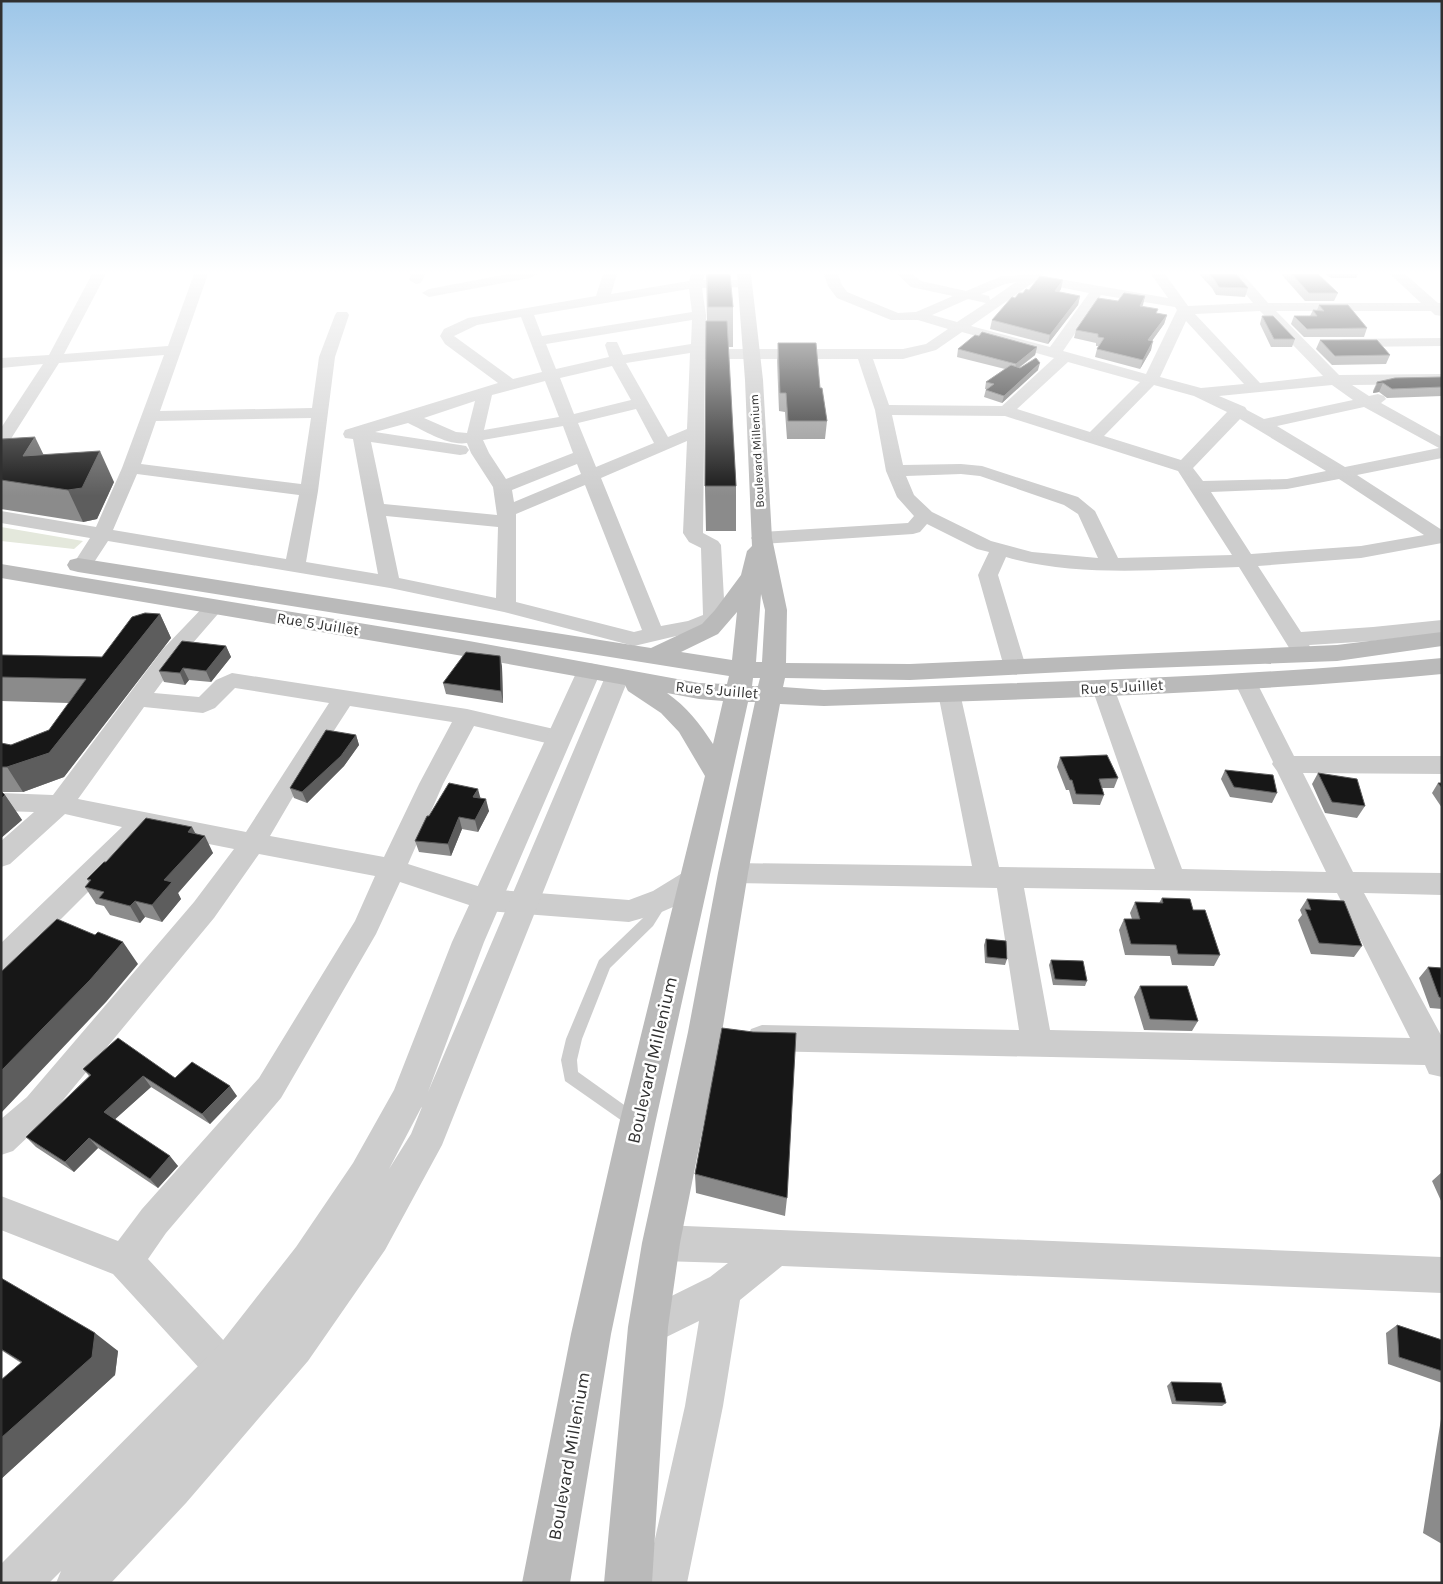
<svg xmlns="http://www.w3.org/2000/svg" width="1443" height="1584" font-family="Karla,sans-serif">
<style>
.green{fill:#e4e8dc}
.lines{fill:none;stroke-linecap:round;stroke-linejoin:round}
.service{fill:#cdcdcd;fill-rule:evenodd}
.minor{fill:#cdcdcd;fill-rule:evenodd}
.tertiary{fill:#cdcdcd;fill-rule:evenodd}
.secondary{fill:#bababa;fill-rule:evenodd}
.wall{fill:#8b8b8b}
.shaded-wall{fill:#5d5d5d}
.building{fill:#171717;stroke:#5d5d5d}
.labels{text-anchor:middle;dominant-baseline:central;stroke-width:5;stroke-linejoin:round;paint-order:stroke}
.far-street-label{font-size:12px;fill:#303030;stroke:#fff}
.street-label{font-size:15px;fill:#303030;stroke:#fff}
.near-street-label{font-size:18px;fill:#303030;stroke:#fff}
</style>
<rect width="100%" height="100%" fill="#fff"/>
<path class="green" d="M1 527 83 541 74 549 1 541Z"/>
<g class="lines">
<path class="service" d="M661 897 666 898 668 902 653 926 610 968 582 1039 577 1060 578 1072 641 1117 643 1122 641 1127 635 1130 565 1081 561 1060 566 1039 599 960 643 918 656 898Z"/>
<path class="minor" d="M92 274H106L64 354 168 346 194 274H208L160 411 312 408 319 357 335 315 337 312H347L349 315 335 357 318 491 306 562 378 574 353 439 345 438 343 434 345 430 498 383 445 344 440 336 444 329 468 318 596 296 603 274H617L611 294 689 281 691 274H705L703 280H749L751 283 749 286 744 287 702 288 706 315V349H903L926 344 948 329 918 320H891L837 298 828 286 824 274H838L842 285 847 292 898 313 916 312 953 296 911 287 897 274H912L921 281 966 291 1002 276 1044 274 1042 276 1168 298 1151 274H1165L1188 306 1253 303 1229 274H1243L1268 303H1421L1390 274H1405L1438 303H1442V316L1435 315 1431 311H1276L1339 375 1442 374V384L1352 385 1369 396 1378 394 1384 396 1386 399 1381 403 1442 437V458L1357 475 1442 530V543L1361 558 1258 566 1301 632 1373 627 1442 620V633L1373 641 1309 645 1315 654 1312 659 1304 661 1296 659 1239 567C1164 569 1079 578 1006 557L998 575 1026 667 1023 672 1015 674 1007 672 1004 667 978 575 989 552 977 549 927 524 920 532 913 534 761 544 754 542 751 538 754 534 761 532 908 523 914 516 897 497 886 471 875 410 858 359H705L703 533 718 541 721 545 725 617 721 622 710 628 634 646 504 612 390 588 108 541 89 570 82 572 75 570 72 566 90 538 1 523V511L96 527 122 468 164 355 59 363 7 445 1 446V428L43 364 1 368V358L49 355ZM1016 282 990 300 989 296 981 294 1005 284ZM1034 282 1089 293 1050 347 971 326ZM689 289 692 312 542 336 534 315ZM1101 295 1175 307 1177 310 1146 374 1063 351ZM968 299 986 303 957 322 932 315ZM1260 311 1323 376 1260 383 1195 314ZM521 317 542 372 513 379 454 336 477 325ZM692 320 691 344 623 355 617 342H607L605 345 609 357 556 369 546 344ZM1186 321 1244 384 1201 388 1160 377ZM962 332 1054 358 1002 406 889 405 873 359H903L936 350ZM690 353 687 429 668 437 626 363ZM1068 362 1140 382 1090 432 1017 409ZM612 366 631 400 574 414 560 378ZM545 381 559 417 484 430 492 395ZM1154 385 1194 396 1227 412 1181 460 1104 436ZM1332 385 1353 400 1264 419 1247 410 1245 407 1219 396ZM475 401 467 433 456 432 424 418ZM1364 407 1439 448 1345 467 1277 426ZM636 409 654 443 596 467 578 423ZM892 415 1005 416 1178 471 1232 555 1118 558 1095 511 1078 497 982 466 961 464 903 465ZM311 418 301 484 141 464 156 421ZM1240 419 1326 471 1287 479 1203 481 1193 468ZM408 423C425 431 448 446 467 443L471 453 493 487 497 515 384 504 371 442 460 455 466 454 469 450 466 446 460 445 375 432ZM563 426 573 453 506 479 489 453 483 440ZM687 441 683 533 689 542 701 548 703 615 688 621 661 626 601 478ZM577 464 581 474 514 502 512 490ZM137 474 299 495 286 559 113 530ZM961 474 980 476 1064 505 1078 514 1098 558 1032 552 991 541 932 512 914 495 906 476ZM1339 479 1424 535 1361 546 1251 554 1211 492 1287 489ZM585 485 642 630 634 632 516 602V514ZM386 516 498 527 496 598 399 578Z
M411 274H425L421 283 416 284 409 280Z
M508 274H537L530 278 429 297 422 293 429 289Z
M1442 338V346L1344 347 1339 346 1337 343 1339 340 1344 339Z
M214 601 221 603 224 607 179 659 154 693 199 697 216 680 232 673 467 709 567 732 571 738 567 744 559 746 474 726 443 784 408 864 487 889 629 900 653 891 684 872 694 869 704 872 707 879 704 886 673 907 657 914 629 922 487 911 400 882 376 934 281 1098 166 1233 148 1259 238 1356 250 1361 256 1374 250 1387 237 1393 212 1382 113 1274 1 1230V1196L118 1241 142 1209 259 1078 355 921 375 876 259 854 214 918 49 1117 13 1151 1 1155V1119L27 1097 194 902 234 849 148 832 11 969 1 973V943L122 827 65 814 10 864 1 867V841L34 812 1 811V793L53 795 163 649 207 603ZM235 688 329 703 246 832 78 799 144 707 203 713 215 708ZM350 706 452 722 419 784 384 857 270 836 311 766Z
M1245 674 1253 676 1256 681 1294 756H1442V774L1303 773 1353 872 1442 873V895L1364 893 1442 1037V1077L1429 1074 1425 1065 762 1051 751 1047 747 1038 751 1029 762 1025 1019 1030 997 888 733 883 724 880 720 873 724 866 733 863 972 866 938 693 941 688 949 686 957 688 960 693 999 867 1155 869 1092 688 1095 683 1103 681 1111 683 1114 688 1182 869 1326 872 1277 771 1272 764 1273 762 1234 681 1237 676ZM1024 888 1337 893 1410 1038 1050 1030Z
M661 1225 1442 1257V1293L782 1266 740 1300 723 1406 687 1583H645L685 1406 699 1321 648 1346 635 1340 629 1327 635 1314 710 1277 728 1263 661 1261 649 1255 643 1243 649 1231Z"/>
<path class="tertiary" d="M589 663 598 665 601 671 484 942 428 1092 605 677 608 671 617 669 626 671 629 677 442 1145 385 1250 308 1361 186 1503 111 1583H56L61 1571 49 1583H1V1564L220 1344 296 1247 353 1163 394 1090 452 942 577 671 580 665ZM422 1107 411 1134 389 1169 421 1108Z"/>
<path class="secondary" d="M737 274H751L763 380 772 538 787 610 786 663 910 664 1337 645 1442 632V646L1337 661 1123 669 910 680 785 678 783 687 824 690C1030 682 1237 678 1442 658V674C1237 694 1030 699 824 706L780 704 748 873 722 1032 680 1243 668 1327 652 1583H604L628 1327 642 1243 688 1032 718 873 755 702H748L655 1124 611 1334 570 1583H522L571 1334 619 1124 705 776 679 732 661 713 628 691 625 685 469 657 1 578V564L469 641 699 683 727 684 729 676 78 572 70 570 67 565 70 560 78 558 651 648 702 624 715 610 741 575 747 551 752 546 745 380ZM761 594 765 610 762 662H756ZM737 612 732 660 681 652 718 634ZM753 678H760L758 686H752ZM667 693 699 699 723 701 713 744C700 724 687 707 667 693Z"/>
</g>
<path class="wall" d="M706 274H730L733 307V347H728L736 486V531H706L705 486 707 321Z
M1199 274H1236L1248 288 1245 297 1216 295 1212 288Z
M1281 274H1318L1338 293 1334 301H1305Z
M1326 274H1358L1356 278H1331Z
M1061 289 1059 292 1080 296 1078 305 1048 344 990 329 992 320 1015 298 1029 290Z
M1145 296 1142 306 1157 313 1167 315 1164 324 1152 341 1151 350 1140 369 1095 357 1097 349 1098 346H1096V343L1074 338 1076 330 1118 301Z
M1319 305 1367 328 1364 337H1304L1291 324 1294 316H1310L1313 310H1317Z
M1262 316 1295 339 1292 347H1271L1260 324Z
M1320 340 1390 355 1386 364 1332 365 1316 349Z
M778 343 820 388 827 421 825 439H787L785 412 779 411 777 361Z
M1037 347 1035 355 1019 368 1038 370 1002 403 984 397 986 389H985L986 382 1005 369 957 357 958 349Z
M1442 377V396L1387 398 1379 392 1373 393V391L1377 382Z
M1 439 43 454 114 482 97 519 83 522 1 509Z
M160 614 171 638 64 777 23 792H2L5 795 22 820 1 838V743L11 745 49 730 69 703 1 701V655L102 657Z
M226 646 231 657 211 682 189 680 185 685 164 682 159 671Z
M500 656 502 667 503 703 446 694 443 683Z
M356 735 359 745 344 766 307 803 294 798 290 788Z
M1060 757 1118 778 1114 788H1102L1104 795 1100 805 1073 804 1069 790H1066L1057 767Z
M1225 770 1277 793 1272 803 1230 797 1221 779Z
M1318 773 1365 806 1357 818 1325 813 1312 784Z
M1438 783H1442V808L1432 793Z
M480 798 489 811 478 832 462 829 451 856 419 852 415 841 429 816Z
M196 834 213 853 178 893 181 899 162 922 145 917 140 923 110 915 104 906 96 904 85 887 89 882 87 879 106 862Z
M1162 898 1193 910 1220 955 1214 966 1172 965 1170 956 1125 955 1119 930 1124 919H1132L1130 913 1135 902 1159 903Z
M1307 899 1362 946 1354 957 1311 954 1298 920 1302 915 1300 910Z
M986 939 1007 959 1005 965 985 963 984 945Z
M1051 960 1087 981 1085 986 1053 985 1049 965Z
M1428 967 1442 968V1009L1430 1008 1419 978Z
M1140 986 1198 1021 1192 1031 1144 1030 1134 997Z
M83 1069 175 1078 237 1096 210 1124 151 1087 115 1119 178 1166 158 1188 98 1148 74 1172 36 1147 26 1137 89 1076Z
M1442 1172V1203L1432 1181Z
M695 1174 787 1198 785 1216 696 1193Z
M1 1278 118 1351 115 1375 1 1479V1380L21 1363 1 1350Z
M1397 1325 1442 1340V1383L1388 1364 1386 1333Z
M1171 1382 1226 1403 1222 1406 1172 1404 1167 1386Z
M1441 1419H1442V1544L1423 1533Z"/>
<path class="shaded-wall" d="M1063 280 1061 289 1053 300 1055 291Z
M1080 296 1078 305 1048 344 1050 335Z
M1145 296 1143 305 1138 314 1140 306Z
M1167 315 1164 324 1146 349 1148 340Z
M1153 341 1151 350 1140 369 1143 360Z
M1037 347 1035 355 1014 371 1016 364Z
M1040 363 1038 370 1002 403 1004 396Z
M1383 383 1379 392 1373 393 1377 384Z
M35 437 50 468 23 456Z
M100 451 114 482 97 519 83 522 68 490Z
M160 614 171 638 64 777 23 792 7 767 49 753Z
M226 646 231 657 211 682 206 671Z
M500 656 502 667 503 703 501 691Z
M183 668 189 680 185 685 180 673Z
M356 735 359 745 344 766 307 803 302 792Z
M478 789 481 800 473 797Z
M5 795 22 820 1 838V799Z
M486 799 489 811 478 832 475 820Z
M459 817 462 829 451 856 448 844Z
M192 827 200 842 205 836 213 853 178 893 181 899 162 922 152 905 188 832Z
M135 901 145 917 140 923 130 906Z
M123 942 138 964 106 1002 1 1113V1071Z
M143 1076 151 1087 112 1122 104 1112Z
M230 1086 237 1096 210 1124 202 1114Z
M89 1138 98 1148 74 1172 65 1162Z
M170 1156 178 1166 158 1188 150 1179Z
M95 1333 118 1351 115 1375 1 1479V1438Z"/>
<path class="building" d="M707 274H730L733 307H708Z
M1209 274H1236L1248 288 1219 287 1214 279Z
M1292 274H1318L1338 293H1309Z
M1040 276 1063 280 1055 291 1080 296 1050 335 992 320 1012 297 1015 298 1019 293H1023L1026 289 1029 290Z
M1124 293 1145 296 1140 306 1158 309 1156 313 1167 315 1148 340 1153 341 1143 360 1097 349 1104 338 1098 337V334L1076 330 1098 298 1118 301Z
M1319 305H1348L1367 328 1307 329 1294 316H1317L1313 310 1324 311Z
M1262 316H1273L1295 339H1274Z
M706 321H727L736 486H705Z
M982 332 1037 347 1016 364 958 349 975 335 979 336Z
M1320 340H1377L1390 355 1335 356Z
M778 343H816L820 388H822L827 421H788L786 393H780Z
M1036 358 1040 363 1004 396 986 390 994 384 986 382 1011 365 1020 368Z
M1442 377V387L1392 389 1383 383 1377 384V382L1395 378Z
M35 437 23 456 100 451 82 488 68 490 1 480V439Z
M145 613 160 614 49 753 7 767H1V743L11 745 49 730 86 679 1 677V655L102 657 132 617Z
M182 641 226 646 206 671 183 668 180 673 159 671Z
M466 652 500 656 501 691 443 683Z
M326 730 356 735 341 756 302 792 290 788Z
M1107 755 1118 778 1099 779 1104 795 1076 794 1072 780H1070L1060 757Z
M1225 770 1273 775 1277 793 1234 787Z
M1318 773 1357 779 1365 806 1332 802Z
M449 783 478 789 473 797 486 799 475 820 459 817 448 844 415 841 427 816H429Z
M1438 783H1442V788Z
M1 791 5 795 1 799Z
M146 818 192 827 188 832 205 836 164 880 172 882 152 905 135 901 130 906 99 898 104 892 85 887 91 880 87 879 104 862H106Z
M1162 898 1190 899 1193 910H1205L1220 955 1178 954 1176 945 1131 944 1124 919H1140L1135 902 1163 903Z
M1307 899 1344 901 1362 946 1319 943 1305 909 1311 910Z
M57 919 95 935 98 932 123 942 90 980 1 1071V972Z
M986 939 1006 941 1007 959 987 957Z
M1051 960 1083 961 1087 981 1055 979Z
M1428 967 1442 968V998L1439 997Z
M1140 986H1187L1198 1021 1150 1019Z
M722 1028 753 1032 796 1033 787 1198 695 1174Z
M118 1038 175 1078 192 1062 230 1086 202 1114 143 1076 104 1112 170 1156 150 1179 89 1138 65 1162 26 1137 91 1075 83 1069Z
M1 1278 95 1333 92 1357 1 1438V1380L22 1362 1 1349Z
M1397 1325 1442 1340V1371L1399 1357Z
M1171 1382 1221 1383 1226 1403 1176 1401Z"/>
<linearGradient id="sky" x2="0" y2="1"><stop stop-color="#9dc6e8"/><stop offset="0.55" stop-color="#fff"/><stop offset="1" stop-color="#fff" stop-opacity="0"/></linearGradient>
<rect width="1443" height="496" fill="url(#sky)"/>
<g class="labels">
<g class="far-street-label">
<text transform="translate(757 451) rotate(-93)">Boulevard Millenium</text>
</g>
<g class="street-label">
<text transform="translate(318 624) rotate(9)">Rue 5 Juillet</text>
<text transform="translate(1122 687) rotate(-3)">Rue 5 Juillet</text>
<text transform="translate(717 690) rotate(5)">Rue 5 Juillet</text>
</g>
<g class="near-street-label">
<text transform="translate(652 1060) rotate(-77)">Boulevard Millenium</text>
<text transform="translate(569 1456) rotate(-80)">Boulevard Millenium</text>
</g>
</g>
<rect width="1443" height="1584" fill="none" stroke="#303030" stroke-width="5"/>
</svg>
